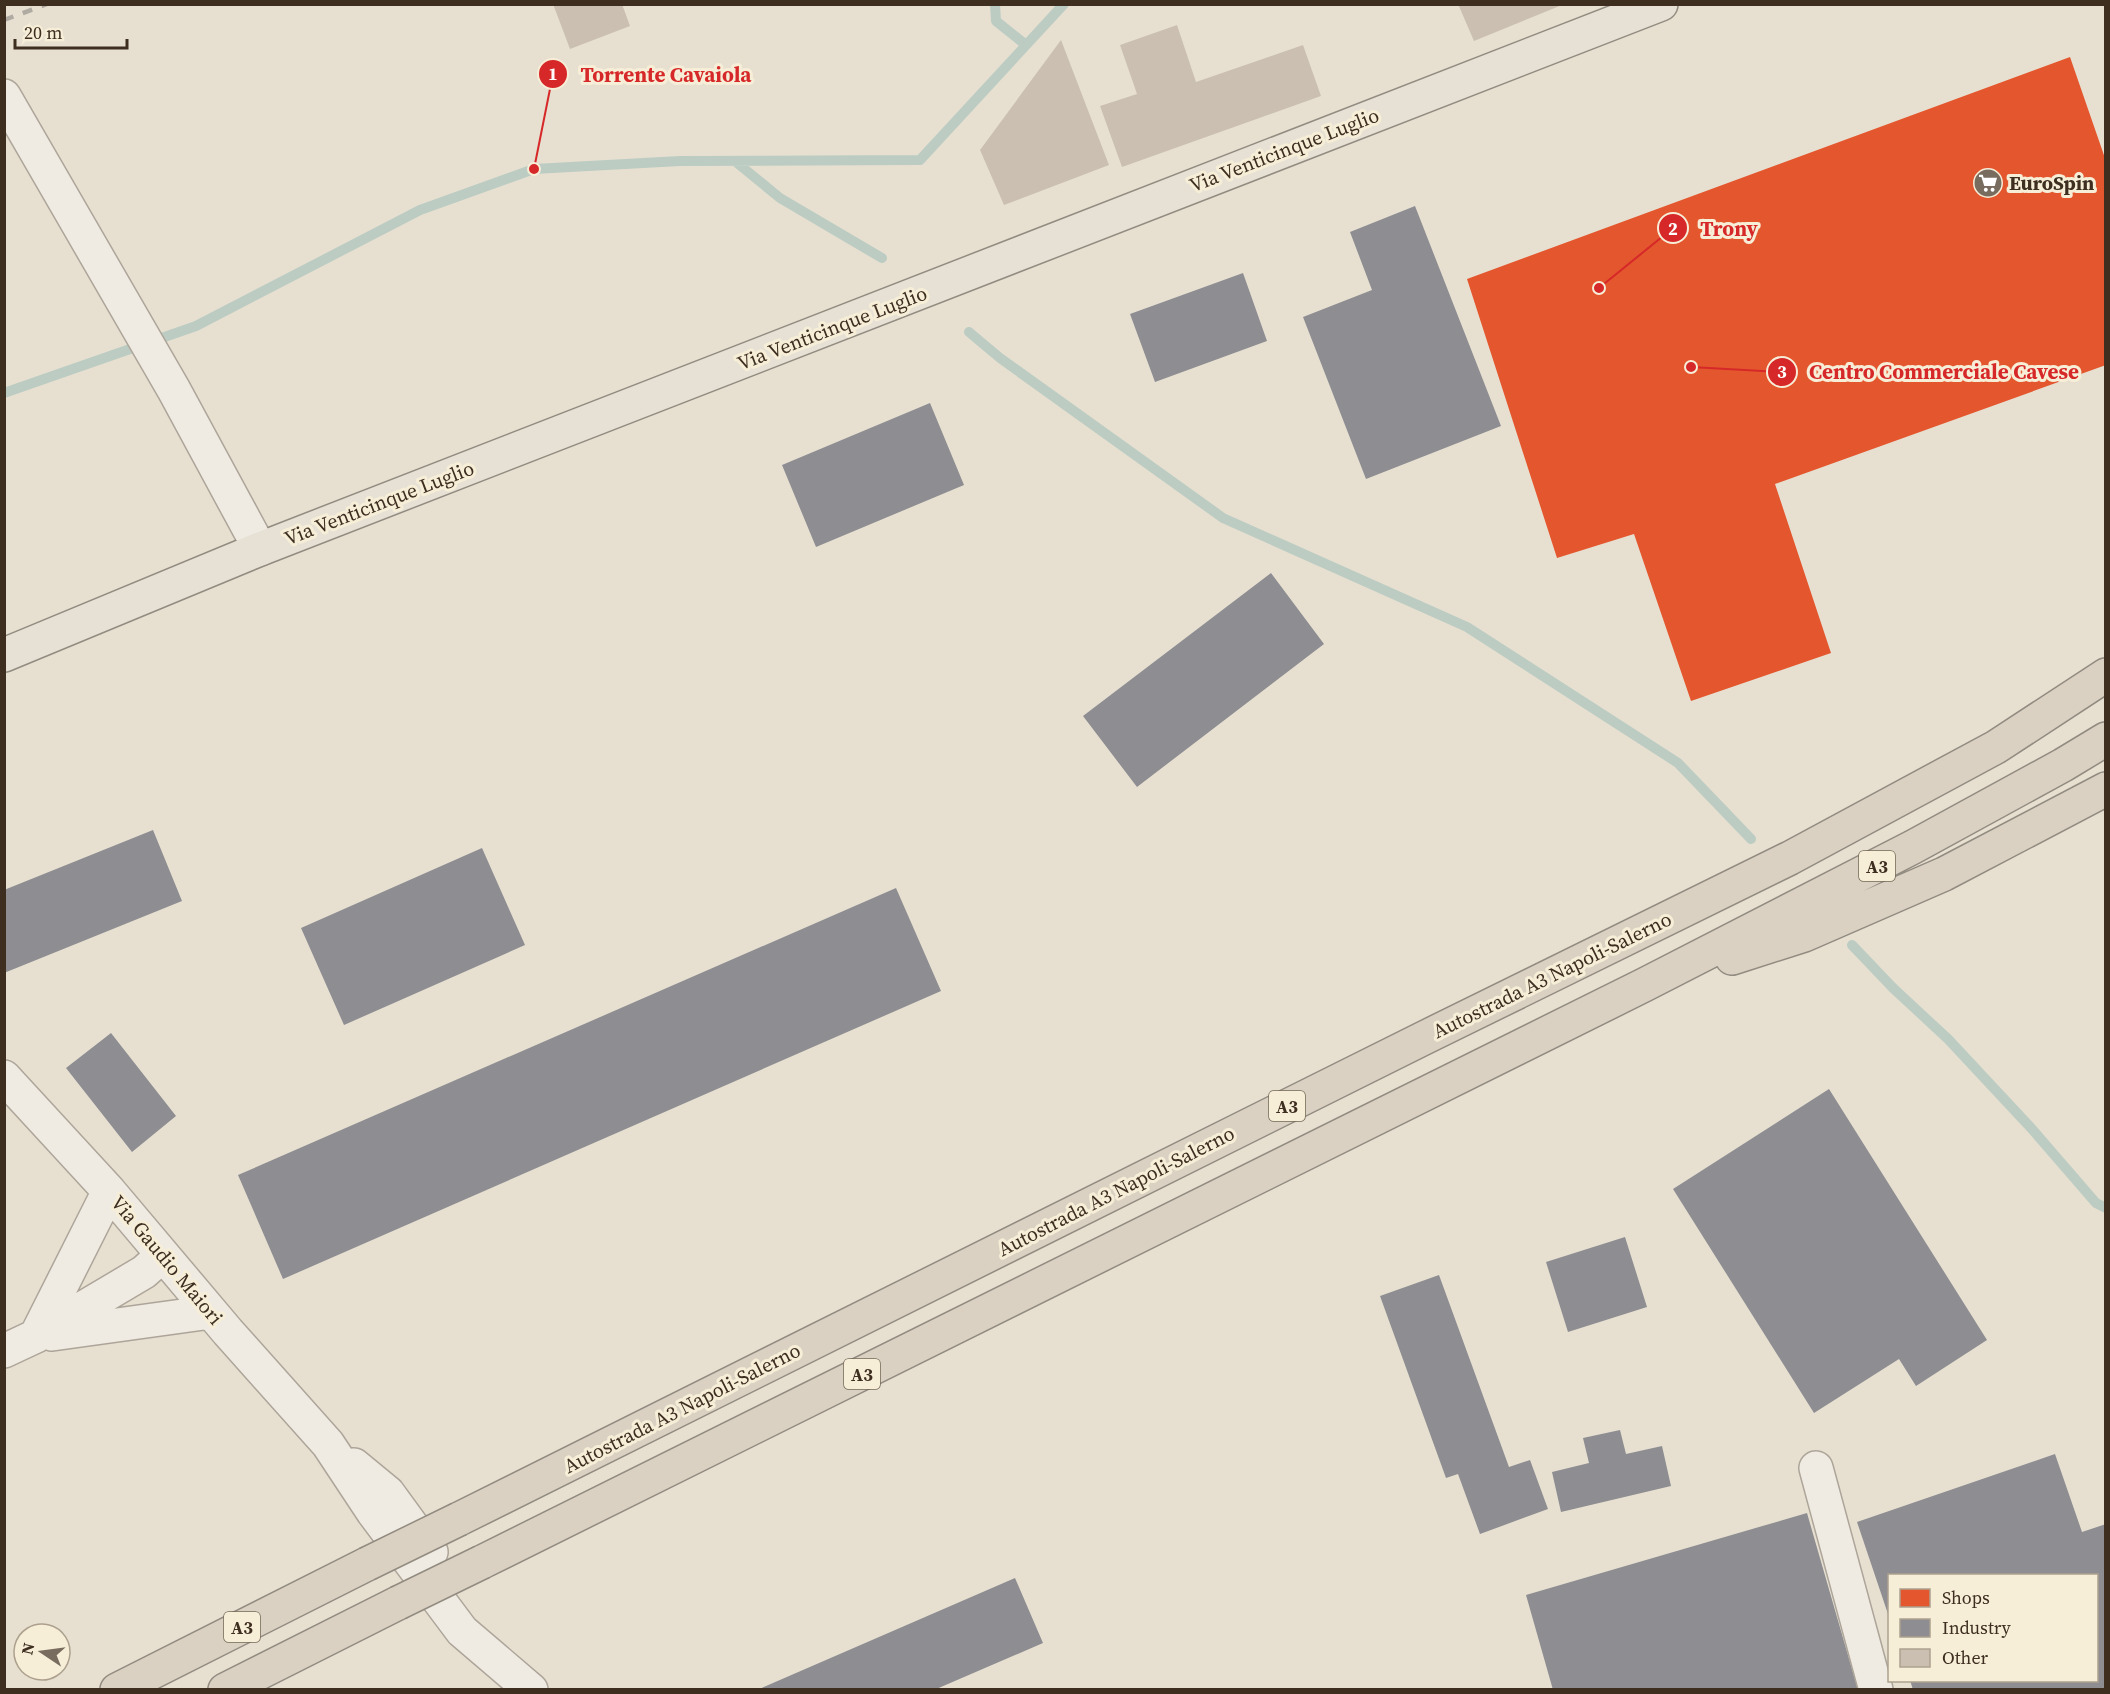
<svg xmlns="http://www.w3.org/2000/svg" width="2110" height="1694" font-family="'Source Serif 4',serif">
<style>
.shops{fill:#e4572e}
.industry{fill:#8d8d92}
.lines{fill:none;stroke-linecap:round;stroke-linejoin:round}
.stream{stroke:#bcccc2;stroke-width:10}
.building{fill:#cbbfb2}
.minor-casing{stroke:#ada599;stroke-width:36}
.major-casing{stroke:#928b80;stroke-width:36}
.highway-casing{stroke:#928b80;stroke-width:36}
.minor{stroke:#efebe3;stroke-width:33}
.major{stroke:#e6e1d4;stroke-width:33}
.highway{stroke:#dad1c2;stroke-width:33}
.rail{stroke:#afaaa2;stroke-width:4.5;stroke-dasharray:10 10;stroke-linecap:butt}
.highway-bridge-casing{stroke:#928b80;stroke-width:36;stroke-linecap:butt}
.highway-bridge{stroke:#dad1c2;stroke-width:33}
.labels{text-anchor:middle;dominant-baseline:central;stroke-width:6;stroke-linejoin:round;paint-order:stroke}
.shield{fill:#f7eed8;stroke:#756857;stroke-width:1.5}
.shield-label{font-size:18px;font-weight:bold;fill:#3d2e20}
.street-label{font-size:20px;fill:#3d2e20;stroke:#f7eed8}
.poi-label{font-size:20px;font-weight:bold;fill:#3d2e20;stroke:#f7eed8;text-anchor:start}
.leader{fill:none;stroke:#d62828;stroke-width:2}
.callout-dot{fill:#d62828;stroke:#f7eed8;stroke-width:2}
.mark-label{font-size:18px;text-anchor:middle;font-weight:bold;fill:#fff}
.callout-label{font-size:21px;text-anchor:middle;font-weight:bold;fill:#d62828;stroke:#f7eed8;stroke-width:6;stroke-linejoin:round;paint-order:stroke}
</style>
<rect width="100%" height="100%" fill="#e7e0d1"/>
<path class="shops" d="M2070 57 2106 161V365L1775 484 1831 653 1691 701 1634 534 1557 558 1467 279Z"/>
<path class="industry" d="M1415 206 1501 426 1366 479 1303 317 1372 290 1350 232Z
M1243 273 1267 341 1155 382 1130 314Z
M930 403 964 485 816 547 782 465Z
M1271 573 1324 644 1137 787 1083 716Z
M153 830 182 901 4 973V890Z
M482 848 525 945 344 1025 301 928Z
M896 888 941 991 283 1279 238 1175Z
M111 1033 176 1116 132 1152 66 1068Z
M1829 1089 1987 1340 1916 1386 1899 1359 1814 1413 1673 1189Z
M1625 1237 1647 1307 1568 1332 1546 1262Z
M1439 1275 1509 1467 1530 1460 1548 1509 1480 1534 1458 1474 1446 1478 1380 1296Z
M1620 1430 1626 1454 1662 1446 1671 1486 1561 1512 1552 1472 1589 1463 1583 1438Z
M2055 1454 2082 1532 2106 1524V1690H1913L1910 1680H2096V1576H1890L1889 1617 1857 1522Z
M1807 1513 1858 1690H1553L1526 1595Z
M1015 1578 1043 1643 934 1690H757Z"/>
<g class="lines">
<path class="stream" d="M995 4 996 21 1026 45
M736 162 780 198 882 258
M969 332 1000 358 1223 518 1467 627 1678 763 1751 839
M4 393 196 326 420 210 534 169 680 161 920 160 1064 4
M1852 945 1893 988 1948 1039 2032 1129 2096 1203 2106 1208"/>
</g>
<path class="building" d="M553 4H622L630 26 570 49Z
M1458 4H1562V5L1474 41Z
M1177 25 1196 82 1303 45 1321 96 1122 167 1100 106 1137 94 1120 45Z
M1061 40 1109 165 1004 205 980 150Z"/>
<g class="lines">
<g class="minor-casing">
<path id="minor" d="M4 96 174 390 260 549
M4 1077 109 1191 228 1332 328 1444 373 1512 462 1631 531 1690
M52 1334 211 1312
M36 1336 109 1191
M4 1351 36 1336 144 1272 163 1255
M354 1465 388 1493 431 1552
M1816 1468 1876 1690"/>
</g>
<g class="major-casing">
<path id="major" d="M4 655 260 549 1661 4"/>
</g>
<g class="highway-casing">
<path id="highway" d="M1732 958 1804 935 1944 874 2106 789
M459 1519 1426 1037 1790 858 1996 747 2106 675
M482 1562 1644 985 1913 847 2063 765 2106 739
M117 1690 367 1564
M225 1690 398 1603"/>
</g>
<use href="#minor" class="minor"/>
<use href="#major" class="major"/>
<use href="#highway" class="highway"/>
<path class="rail" d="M4 20 47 4"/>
<g class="highway-bridge-casing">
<path id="highway-bridge" d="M367 1564 459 1519
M398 1603 482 1562"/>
</g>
<use href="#highway-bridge" class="highway-bridge"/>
</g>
<defs>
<g id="supermarket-disc" transform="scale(1.5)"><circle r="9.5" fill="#786c5e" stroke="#f7eed8"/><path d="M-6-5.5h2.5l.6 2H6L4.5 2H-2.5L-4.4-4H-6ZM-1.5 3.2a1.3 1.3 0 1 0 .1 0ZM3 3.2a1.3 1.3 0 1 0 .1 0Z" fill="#fff"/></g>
</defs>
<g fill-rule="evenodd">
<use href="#supermarket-disc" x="1988" y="183"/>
</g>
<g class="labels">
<g class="shield">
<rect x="1859" y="851" width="36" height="30" rx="4.5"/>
<rect x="1269" y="1091" width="36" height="30" rx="4.5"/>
<rect x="844" y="1359" width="36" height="30" rx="4.5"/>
<rect x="224" y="1612" width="36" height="30" rx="4.5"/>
</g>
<g class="shield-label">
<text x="1877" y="866">A3</text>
<text x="1287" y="1106">A3</text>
<text x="862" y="1374">A3</text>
<text x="242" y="1627">A3</text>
</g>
<g class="street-label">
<text transform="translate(1284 150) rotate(-21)">Via Venticinque Luglio</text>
<text transform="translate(832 328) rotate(-21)">Via Venticinque Luglio</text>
<text transform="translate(379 503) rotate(-21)">Via Venticinque Luglio</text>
<text transform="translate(1552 975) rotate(-26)">Autostrada A3 Napoli-Salerno</text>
<text transform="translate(1116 1191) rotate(-27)">Autostrada A3 Napoli-Salerno</text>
<text transform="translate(167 1260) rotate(50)">Via Gaudio Maiori</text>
<text transform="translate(682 1408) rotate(-27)">Autostrada A3 Napoli-Salerno</text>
</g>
<g class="poi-label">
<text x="2009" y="183">EuroSpin</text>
</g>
</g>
<path class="leader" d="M534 169L553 74M1599 288L1673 228M1691 367L1782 372"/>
<g class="callout-dot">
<circle cx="534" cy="169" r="6"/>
<circle cx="1599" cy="288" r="6"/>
<circle cx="1691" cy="367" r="6"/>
<circle cx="553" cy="74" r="15"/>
<circle cx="1673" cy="228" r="15"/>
<circle cx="1782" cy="372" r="15"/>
</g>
<g class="mark-label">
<text x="553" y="80">1</text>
<text x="1673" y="235">2</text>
<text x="1782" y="378">3</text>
</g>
<g class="callout-label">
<text x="666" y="82">Torrente Cavaiola</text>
<text x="1729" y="236">Trony</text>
<text x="1944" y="379">Centro Commerciale Cavese</text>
</g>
<rect width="2110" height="1694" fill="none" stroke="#3d2e20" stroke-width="12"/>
<rect x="1888" y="1574" width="210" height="108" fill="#f7eed8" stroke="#ada18e" stroke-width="1.5"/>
<rect x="1900" y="1589" width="30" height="18" fill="#e4572e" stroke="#ada18e" stroke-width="1.5"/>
<text x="1942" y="1604" font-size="18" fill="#3d2e20">Shops</text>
<rect x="1900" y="1619" width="30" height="18" fill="#8d8d92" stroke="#ada18e" stroke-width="1.5"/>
<text x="1942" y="1634" font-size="18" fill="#3d2e20">Industry</text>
<rect x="1900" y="1649" width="30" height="18" fill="#cbbfb2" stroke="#ada18e" stroke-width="1.5"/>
<text x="1942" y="1664" font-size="18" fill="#3d2e20">Other</text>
<g transform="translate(42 1652) rotate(283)"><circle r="28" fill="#f7eed8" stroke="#ada18e" stroke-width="1.5"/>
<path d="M0-4.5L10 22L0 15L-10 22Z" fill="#786c5e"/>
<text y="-9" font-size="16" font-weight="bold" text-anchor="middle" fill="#3d2e20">N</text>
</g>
<path d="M15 39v9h112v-9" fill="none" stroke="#3d2e20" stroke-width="3"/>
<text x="24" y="39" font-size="18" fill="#3d2e20" stroke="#f7eed8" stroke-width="4.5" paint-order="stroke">20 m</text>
</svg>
